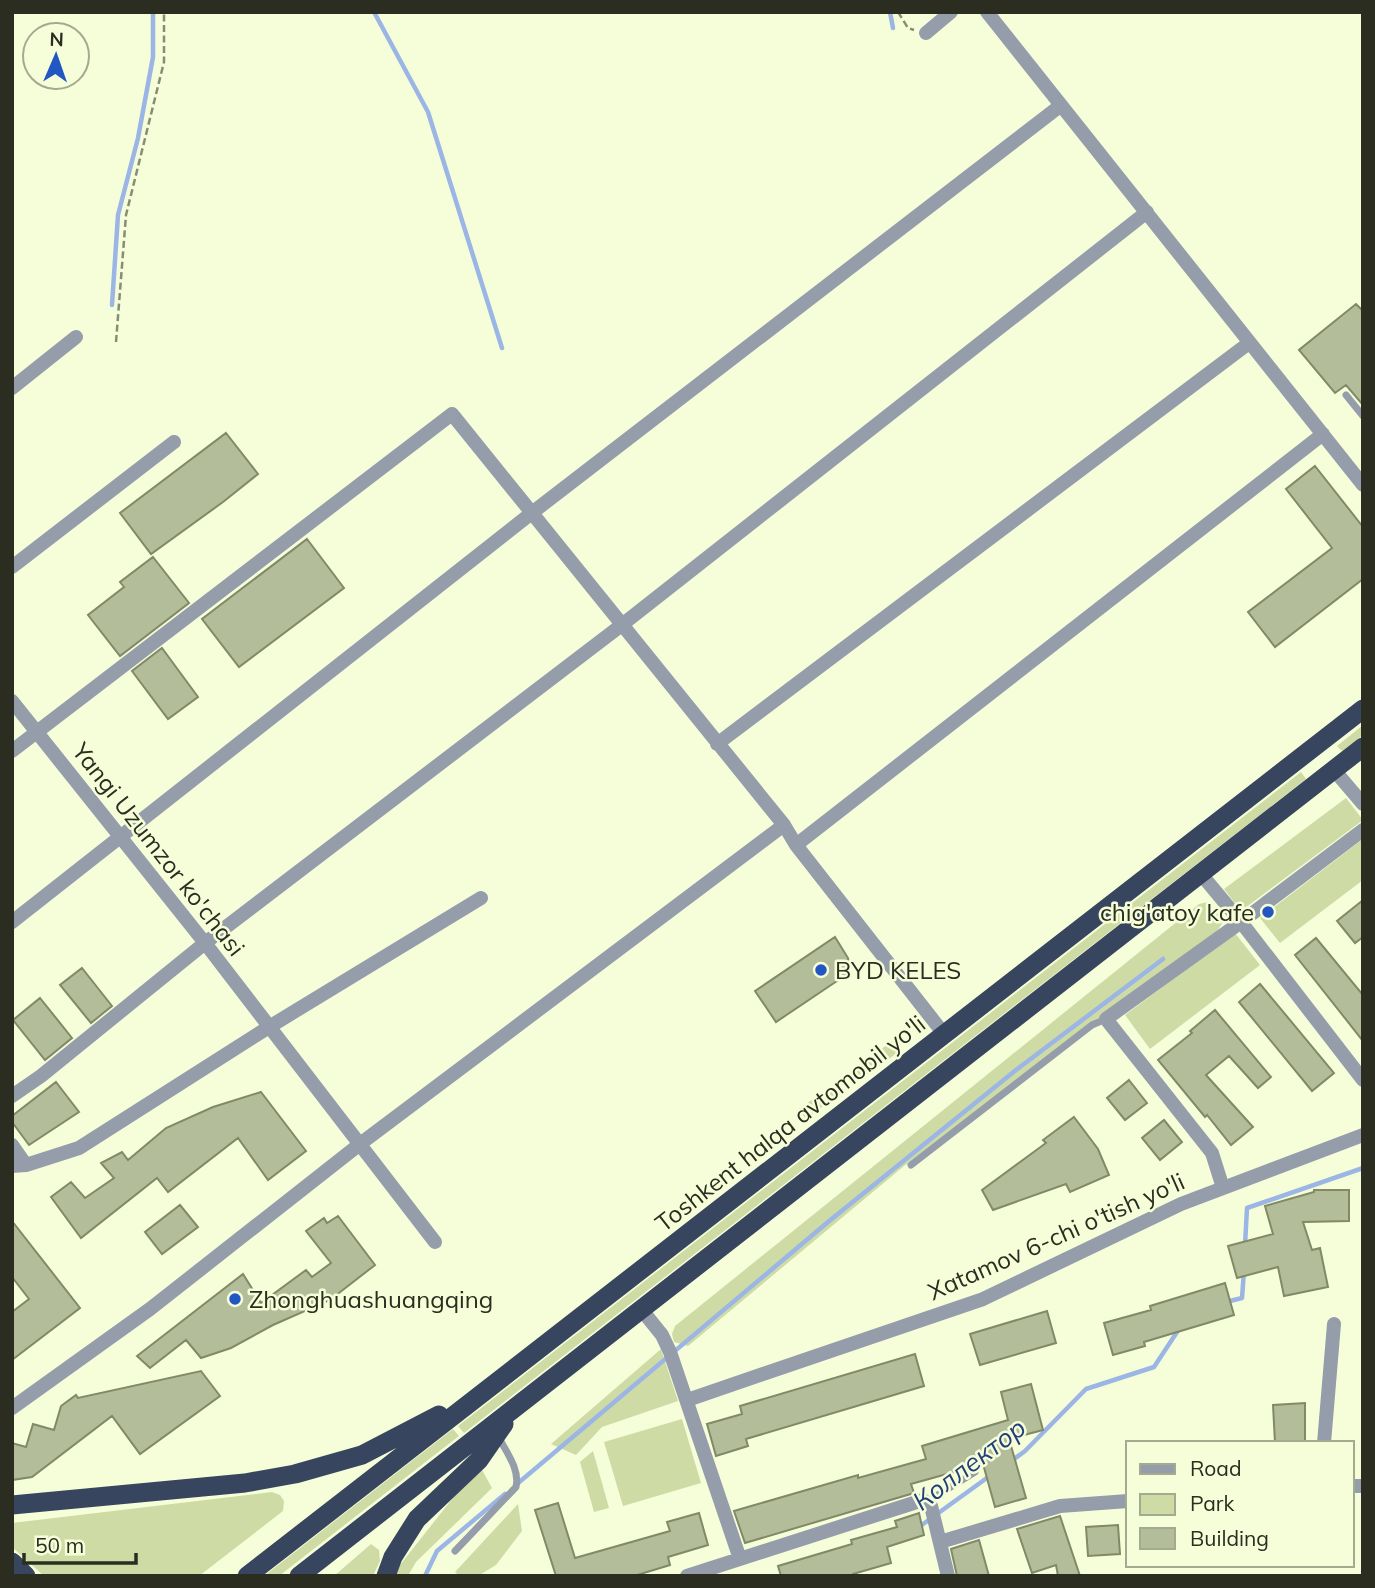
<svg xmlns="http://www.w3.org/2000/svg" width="1375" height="1588" font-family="Mulish,sans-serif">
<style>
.green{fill:#cedba5}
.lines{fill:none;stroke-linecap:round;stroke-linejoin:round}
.stream{stroke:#9bb5e5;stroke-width:4.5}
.building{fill:#b4bd9a;stroke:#818967;stroke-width:2}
.path{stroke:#878d75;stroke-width:2.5;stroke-dasharray:7 3.5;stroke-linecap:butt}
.service{stroke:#959dab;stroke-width:7}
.minor{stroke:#959dab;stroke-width:14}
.trunk{stroke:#38455e;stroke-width:19}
.poi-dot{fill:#2256c3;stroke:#f5fed9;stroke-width:2.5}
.labels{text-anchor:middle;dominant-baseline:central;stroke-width:5;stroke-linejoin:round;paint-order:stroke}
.street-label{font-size:24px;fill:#2a2d1f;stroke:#f5fed9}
.poi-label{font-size:24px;fill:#2a2d1f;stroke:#f5fed9;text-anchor:start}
.water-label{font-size:26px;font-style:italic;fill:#223f79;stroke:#f5fed9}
</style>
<rect width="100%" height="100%" fill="#f5fed9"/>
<path class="green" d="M1363 725V735L1342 751 1337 746Z
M1301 772 1306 779 464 1433 458 1426Z
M1346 798 1363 820 1245 908 1234 902 1224 889Z
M1363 839V880L1280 943 1260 918Z
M1208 902 1224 920 1218 930 904 1166 688 1346 674 1342 672 1334 675 1326 1199 904Z
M1235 933 1260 965 1150 1049 1125 1015Z
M892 1041 900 1051 855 1083 848 1074Z
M831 1086 838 1095 806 1119 799 1109Z
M661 1349 678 1401 602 1427 576 1455 551 1444Z
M682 1419 701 1483 623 1506 604 1442Z
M453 1429 459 1436 279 1576H264Z
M593 1451 609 1508 594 1512 580 1462Z
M482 1470 492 1488 416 1562 409 1574 411 1576H396L400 1565 456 1494Z
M272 1492 280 1495 284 1501 283 1511 199 1576H44L12 1547V1523Z
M518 1504 522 1531 496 1565 478 1576H460L455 1572Z
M371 1544 379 1550 380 1561 373 1576H334Z"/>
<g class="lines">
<path class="stream" d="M374 12 428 112 502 348
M890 12 893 28
M112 305 118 215 138 138 153 57V12
M1245 1245 1247 1208 1363 1168
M1226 1302 1242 1298 1244 1271
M1010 1462 1025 1451 1086 1389 1154 1367 1179 1329
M517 1484 828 1222 1016 1070 1163 959
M919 1527 991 1475
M425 1576 437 1551 505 1494"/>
</g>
<path class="building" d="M1356 304 1363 311V405L1346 385 1335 393 1299 350Z
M226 433 258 474 223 502 151 554 120 513Z
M1315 466 1363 527V579L1275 647 1248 612 1332 548 1286 489Z
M307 539 344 588 239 667 202 619Z
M153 557 189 603 120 656 88 615 124 587 120 582Z
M162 648 198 697 168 719 132 671Z
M1363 900V937L1355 943 1337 921Z
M835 937 848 958 849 964 846 975 776 1022 755 991Z
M1316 938 1363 995V1041L1295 955Z
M82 968 112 1006 91 1023 60 985Z
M1260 984 1334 1073 1312 1091 1239 1002Z
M40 998 72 1038 45 1060 13 1020Z
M1215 1010 1271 1077 1258 1088 1229 1056 1206 1075 1253 1127 1231 1145 1207 1115 1205 1117 1158 1060 1192 1033 1190 1031Z
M1129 1080 1147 1103 1125 1120 1107 1098Z
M56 1082 79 1112 29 1145 12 1122V1116Z
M261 1092 306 1151 268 1180 238 1138 168 1192 157 1178 81 1238 51 1197 71 1182 85 1198 114 1178 101 1163 122 1152 128 1160 166 1128 213 1107Z
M1074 1117 1098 1149 1109 1175 1070 1192 1066 1184 993 1210 982 1190 1046 1143 1043 1140Z
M1164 1120 1182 1142 1160 1160 1142 1138Z
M1314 1190H1349V1221L1303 1222 1312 1250 1320 1248 1328 1287 1284 1296 1278 1267 1237 1278 1228 1246 1273 1234 1265 1206 1314 1192Z
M180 1205 198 1227 162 1254 145 1232Z
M338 1216 375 1265 330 1300 273 1325 231 1348 201 1358 186 1340 150 1368 137 1356 243 1274 261 1303 306 1270 312 1277 331 1263 306 1231 324 1218 327 1223Z
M12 1221 80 1308 12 1360V1312L29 1299 12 1277Z
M1225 1283 1234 1315 1144 1342 1145 1346 1113 1355 1104 1323 1151 1310 1150 1306Z
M1047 1311 1056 1343 980 1365 970 1334Z
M915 1354 924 1386 746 1439 748 1446 716 1456 707 1424 742 1414 740 1406Z
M201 1371 220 1396 140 1454 112 1416 32 1477 12 1480V1443L26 1447 33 1424 54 1430 61 1406 76 1395 78 1398Z
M1031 1384 1043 1430 1009 1439 1026 1498 995 1507 983 1464 911 1484 914 1493 745 1543 734 1511 858 1475V1478L926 1459 922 1446 1008 1420 1001 1392Z
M1305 1403V1443H1275L1273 1405Z
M558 1503 575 1558 670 1531 667 1522 699 1513 708 1545 668 1557 670 1565 634 1576H556L535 1510Z
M919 1513 924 1535 887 1547 891 1563 853 1574V1576H781L778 1566 852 1544 851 1540 897 1527 895 1521Z
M1060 1516 1080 1576H1058L1056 1565 1032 1573 1017 1529Z
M1118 1525 1120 1554 1088 1556 1086 1527Z
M979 1540 989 1576H957L951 1549Z"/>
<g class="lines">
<path class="path" d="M898 12 908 28 914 30
M116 342 126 215 164 62V12"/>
<path class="service" d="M1346 395 1363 416
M911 1165 1092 1025 1106 1019
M928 1501 975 1472
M455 1551 516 1487C520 1470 507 1453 499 1438"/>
<path class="minor" d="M987 12 1363 485
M926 33 951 12
M12 388 76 337
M12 567 174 442
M12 701 205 943 435 1242
M717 744 1249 343
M12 751 452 414 784 825 796 845 944 1034
M1334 770 1363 804
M796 845 1323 434
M1201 874 1241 922 1363 1080
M12 922 533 512 1060 106
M12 1096 41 1076 205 943 623 624 1147 212
M12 1145 26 1165
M12 1166 26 1165 79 1148 269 1027 481 898
M1223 1188 1212 1153 1106 1019 1241 922 1363 830
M641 1309 662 1335 670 1352 740 1559
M687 1400 983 1299 1181 1204 1363 1135
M12 1408 150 1309 360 1144 784 825
M1324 1443 1334 1324
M1352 1486H1363
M940 1542 1060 1506 1128 1501
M687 1576 923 1500 931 1506 948 1576"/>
<path class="trunk" d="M12 1505 245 1483 295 1474 362 1455 439 1415
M12 1562 26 1576
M247 1576 1363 709
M299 1576 1363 747
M386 1576 393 1557 417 1519 479 1460 504 1424"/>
</g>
<g class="poi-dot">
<circle cx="1268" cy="912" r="7"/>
<circle cx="821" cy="970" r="7"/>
<circle cx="235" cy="1299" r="7"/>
</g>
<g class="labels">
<g class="street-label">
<text transform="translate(159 849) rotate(52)">Yangi Uzumzor ko'chasi</text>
<text transform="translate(790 1123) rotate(-38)">Toshkent halqa avtomobil yo'li</text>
<text transform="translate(1056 1236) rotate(-24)">Xatamov 6-chi o'tish yo'li</text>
</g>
<g class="poi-label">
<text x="1254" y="912" text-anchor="end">chig'atoy kafe</text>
<text x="835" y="970">BYD KELES</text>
<text x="249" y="1299">Zhonghuashuangqing</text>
</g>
<g class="water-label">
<text transform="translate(969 1464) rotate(-37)">Коллектор</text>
</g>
</g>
<rect width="1375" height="1588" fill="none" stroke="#2a2d1f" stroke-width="28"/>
<rect x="1126" y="1441" width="228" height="126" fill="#f5fed9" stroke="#a4aa8f" stroke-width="2"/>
<rect x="1140" y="1464" width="35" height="10" fill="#959dab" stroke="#a4aa8f" stroke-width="2"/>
<text x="1190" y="1476" font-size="21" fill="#2a2d1f">Road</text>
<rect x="1140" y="1494" width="35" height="21" fill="#cedba5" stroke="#a4aa8f" stroke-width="2"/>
<text x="1190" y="1511" font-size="21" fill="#2a2d1f">Park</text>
<rect x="1140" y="1528" width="35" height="21" fill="#b4bd9a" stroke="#a4aa8f" stroke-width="2"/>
<text x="1190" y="1546" font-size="21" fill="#2a2d1f">Building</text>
<g transform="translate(56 56) rotate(2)"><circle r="33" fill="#f5fed9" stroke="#a4aa8f" stroke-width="2"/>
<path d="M0-5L12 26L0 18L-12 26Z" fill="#2256c3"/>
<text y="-10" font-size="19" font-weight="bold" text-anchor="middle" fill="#2a2d1f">N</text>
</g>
<path d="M24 1553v10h112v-10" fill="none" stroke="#2a2d1f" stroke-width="3.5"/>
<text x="35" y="1553" font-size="21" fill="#2a2d1f" stroke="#f5fed9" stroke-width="5" paint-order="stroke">50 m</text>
</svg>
